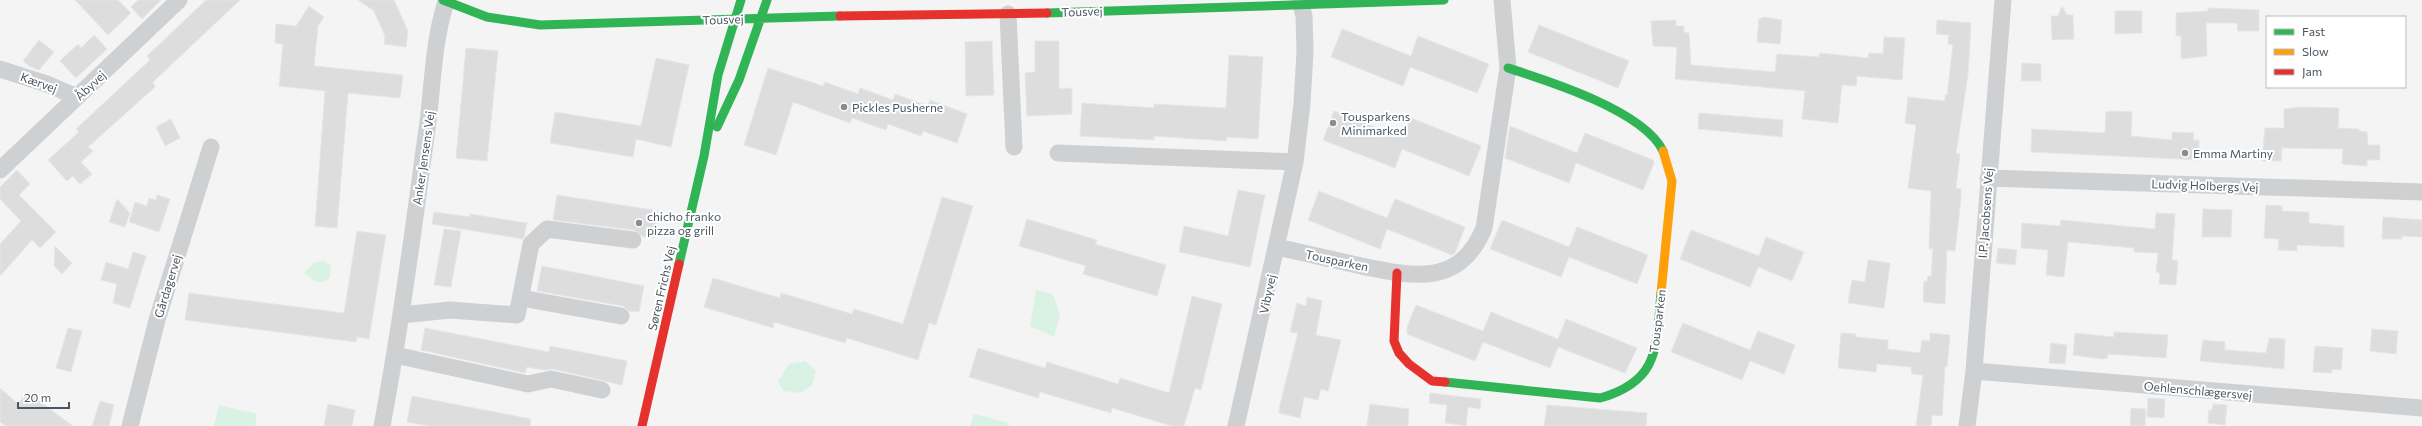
<svg xmlns="http://www.w3.org/2000/svg" width="2422" height="426" font-family="Commissioner,sans-serif">
<style>
.green{fill:#d9f2e3}
.building{fill:#ddddde;stroke:#e5e6e7}
.lines{fill:none;stroke-linecap:round;stroke-linejoin:round}
.street{stroke:#ced0d2;stroke-width:17}
.fast{stroke:#30b455;stroke-width:9}
.slow{stroke:#ff9f0a;stroke-width:9}
.jam{stroke:#e5322d;stroke-width:9}
.poi-dot{fill:#868d94;stroke:#fff;stroke-width:1.5}
.labels{text-anchor:middle;dominant-baseline:central;stroke-width:4;stroke-linejoin:round;paint-order:stroke}
.street-label{font-size:12px;fill:#4a5661;stroke:#fff}
.poi-label{font-size:12px;fill:#4a5661;stroke:#fff;text-anchor:start}
</style>
<rect width="100%" height="100%" fill="#f4f4f4"/>
<path class="green" d="M324 261 331 266 330 277 326 281 317 282 304 273 315 262Z
M1036 290 1053 294 1060 315 1054 337 1030 326Z
M805 361 816 371 812 385 801 393 783 391 778 381 789 364Z
M219 405 257 414 255 426H214Z
M974 414 1009 423V426H970Z"/>
<path class="building" d="M75 0H118L131 13 108 35Z
M138 0H161L142 19 131 7Z
M206 0H240L153 82 155 87 88 147 93 151 81 162 92 174 80 184 73 176 67 181 48 160 79 132 76 129 150 60 147 56Z
M358 0H394L408 31 406 47 384 44 385 36 374 11Z
M309 6 324 17 318 26 314 66 403 75 400 98 348 93 337 228 315 226 325 91 279 86 283 44 275 43 276 24 296 26Z
M2062 6 2067 15H2073L2074 39 2052 40 2051 16H2058Z
M2208 8 2259 10V31H2238L2237 23H2206L2207 56 2181 59V36H2176V13L2208 11Z
M2115 11H2142V33L2115 34Z
M1765 17 1782 20 1780 44 1757 42 1759 19Z
M1676 20V26H1684V32L1689 33 1691 65 1775 72 1777 54 1819 57 1820 53 1868 58 1869 53 1883 54 1884 37 1905 38 1902 80 1857 76 1856 86 1842 85 1838 123 1802 119 1805 91 1675 79 1677 47 1653 46 1651 21Z
M1937 20 1971 23 1968 74 1956 154H1960L1956 188 1961 189V199L1955 251 1947 250 1945 304 1923 302 1924 281H1927L1928 276 1931 277 1933 249H1929L1931 191 1908 188 1916 125 1905 123 1908 97 1945 101V95H1947L1953 45 1948 44 1949 35 1936 34Z
M1539 25 1629 61 1618 88 1528 52Z
M1342 29 1411 56 1418 36 1489 64 1477 93 1410 67 1403 86 1331 57Z
M94 35 107 49 76 78 60 61 78 44 81 48Z
M39 40 54 52 39 70 29 66 23 61Z
M992 41 994 95 966 96 965 42Z
M1035 41H1059V89L1072 88V114L1027 116 1025 73 1035 72Z
M466 48 498 51 487 161 456 158Z
M1229 55 1263 57 1258 139 1227 137 1226 141 1154 136V140L1080 136 1082 103 1154 108V104L1226 108Z
M656 58 689 65 671 147 636 139 633 157 550 143 555 112 641 126Z
M2022 63 2041 64V81H2021Z
M768 68 823 86 825 82 858 94 860 88 893 100 895 94 928 106 930 100 967 114 957 143 923 131 921 136 888 124 886 130 852 118 850 123 793 102 776 155 744 145Z
M2300 107 2339 108 2338 128 2359 129V131L2367 132 2368 145H2380V160H2367V166L2342 164 2343 149 2282 148 2281 161H2262L2265 128H2284V109Z
M1334 111 1403 138 1411 118 1481 146 1469 176 1402 149 1395 168 1323 140Z
M2112 111 2132 112 2131 136 2172 140V132L2194 133 2193 140H2199V160L2031 152 2032 129 2105 133 2106 112Z
M1699 113 1783 120 1782 137 1698 129Z
M171 119 180 138 165 146 156 127Z
M1510 126 1577 153 1585 133 1653 160 1654 163 1643 190 1576 163 1569 183 1505 158Z
M17 170 30 184 19 195 56 232 40 248 32 240 0 276V244L21 221 0 199V187Z
M1238 190 1265 195 1250 267 1179 252 1184 226 1228 236Z
M1319 191 1387 218 1395 199 1465 227 1455 253 1452 255 1387 229 1380 249 1308 220Z
M157 195 170 199 159 232 129 222 135 202 147 206 149 198 156 200Z
M557 195 659 211 654 238 642 236 634 230 553 220Z
M942 197 973 206 936 325 929 323 918 360 847 338 845 343 774 322 773 328 704 307 713 278 780 298 781 293 852 314 854 309 903 324Z
M117 199 130 213 125 227 109 222Z
M2266 205 2282 206V211L2309 212V223L2344 226V247L2297 245V251L2278 250 2279 239 2264 238Z
M2203 209 2232 210 2231 237H2202Z
M434 212 470 217V214L527 223 524 237 523 239 432 224Z
M2156 213 2175 214 2172 260 2178 261 2176 285 2159 284 2160 273 2156 272 2158 253 2134 252V248L2068 242 2064 277 2046 275 2048 250 2021 248 2022 223 2060 226 2061 220 2155 229Z
M2383 217 2422 220V237L2402 236V239H2382Z
M1027 219 1097 240 1095 244 1166 265 1157 296 1083 274 1086 266 1019 246Z
M1502 220 1569 247 1577 227 1648 255 1637 284 1569 257 1561 277 1490 249Z
M444 229 461 231 451 287 434 285Z
M1691 230 1759 256 1766 237 1804 252 1792 281 1758 267 1750 287 1680 259Z
M357 231 386 235 369 339 357 337 356 342 185 320 189 293 344 313Z
M55 246 72 263 62 274 54 266Z
M1998 248 2017 250 2015 265 1996 263Z
M133 252 146 256 130 308 113 303 117 284 101 280 106 262 128 269Z
M1868 260 1890 263 1884 308 1848 303 1852 280 1865 282Z
M542 266 644 286 639 312 629 311 623 306 537 291Z
M1192 296 1222 304 1201 390 1195 388 1184 426H1172L1112 408 1111 413 1040 392 1038 398 969 377 978 348 1045 368 1047 362 1118 384 1120 378 1169 393Z
M1307 297 1322 301 1316 335 1341 340 1328 391 1321 389 1318 400 1304 397 1300 418 1279 413 1280 404 1298 333 1290 332 1297 303 1306 306Z
M1416 305 1483 331 1491 312 1558 339 1566 319 1637 348 1625 373 1558 347 1550 368 1483 342 1475 361 1407 334V327Z
M1683 323 1750 350 1758 331 1795 345 1784 374 1750 361 1742 380 1671 352Z
M68 328 82 331 71 372 56 368Z
M425 328 549 352 550 346 627 361 622 385 553 369 544 370 527 367 525 373 421 350Z
M2372 329 2398 331 2396 354 2370 351Z
M2114 332 2168 335 2166 358 2108 354 2107 358 2102 359 2073 355 2075 333 2114 337Z
M1841 333 1856 334V337L1888 340V349L1920 353 1922 340 1930 341V333L1950 335 1947 367 1945 366 1942 416 1932 415 1931 426H1916L1923 375 1912 374 1911 367 1877 364 1876 372 1838 368Z
M2269 338 2285 339 2284 369 2200 361 2203 340 2225 342V350L2266 353Z
M2051 343 2067 345 2065 364 2049 363Z
M2315 346 2343 348 2341 370 2332 369V373L2313 372Z
M0 388 18 404 27 392 73 426H6L0 422Z
M1430 393 1481 399 1480 409 1468 407 1466 426 1445 423 1447 405 1429 403Z
M412 396 531 419 530 426H430L407 422Z
M2148 398 2165 399 2164 418 2147 417Z
M100 401 114 405 109 426H92Z
M328 404 355 410 352 426H324Z
M1370 404 1409 409 1408 426H1367Z
M2213 404 2227 405 2225 425 2208 423 2209 410H2212Z
M1547 405 1647 413 1646 426H1544Z
M2131 408 2146 409 2145 426H2130Z"/>
<g class="lines">
<path class="street" d="M1008 14 1014 147
M0 69 47 84 77 97
M1058 153 1295 162
M0 170 179 0
M1988 178 2422 192
M1277 247C1303 253 1330 259 1357 265 1410 276 1459 289 1484 228L1508 68 1502 0
M521 298 621 316
M401 315 450 310 517 315 531 244 547 229 633 240
M395 355 528 384 551 379 602 390
M1974 371 2422 408
M130 426 157 320 211 147
M382 426C400 330 413 233 426 136 433 91 432 45 446 2
M1236 426 1295 162 1302 104 1305 52 1304 16 1300 0
M1967 426 1974 371 2003 0"/>
<path class="fast" d="M443 0 487 17 540 25 840 16
M1047 13 1444 0
M1508 68C1549 81 1644 111 1663 151
M717 127 739 80 767 0
M679 264 704 156 718 75 741 0
M1445 382 1600 398C1661 381 1656 345 1661 293"/>
<path class="slow" d="M1661 293 1672 181 1663 151"/>
<path class="jam" d="M840 16 1047 13
M1397 273 1394 341 1399 353 1409 364 1432 381 1445 382
M642 426 679 264"/>
</g>
<g class="poi-dot">
<circle cx="844" cy="107" r="4"/>
<circle cx="1333" cy="123" r="4"/>
<circle cx="2185" cy="153" r="4"/>
<circle cx="639" cy="223" r="4"/>
</g>
<g class="labels">
<g class="street-label">
<text transform="translate(1082 11) rotate(-2)">Tousvej</text>
<text transform="translate(723 19) rotate(-2)">Tousvej</text>
<text transform="translate(39 82) rotate(20)">Kærvej</text>
<text transform="translate(90 85) rotate(-43)">Åbyvej</text>
<text transform="translate(423 158) rotate(-82)">Anker Jensens Vej</text>
<text transform="translate(2205 185) rotate(2)">Ludvig Holbergs Vej</text>
<text transform="translate(1985 213) rotate(-86)">I.P. Jacobsens Vej</text>
<text transform="translate(1337 260) rotate(12)">Tousparken</text>
<text transform="translate(167 286) rotate(-73)">Gårdagervej</text>
<text transform="translate(661 288) rotate(-77)">Søren Frichs Vej</text>
<text transform="translate(1267 294) rotate(-78)">Vibyvej</text>
<text transform="translate(1657 321) rotate(-83)">Tousparken</text>
<text transform="translate(2198 390) rotate(5)">Oehlenschlægersvej</text>
</g>
<g class="poi-label">
<text x="852" y="107">Pickles Pusherne</text>
<text x="1341" y="116">Tousparkens<tspan x="1341" dy="14">Minimarked</tspan></text>
<text x="2193" y="153">Emma Martiny</text>
<text x="647" y="216">chicho franko<tspan x="647" dy="14">pizza og grill</tspan></text>
</g>
</g>
<rect x="2266" y="16" width="140" height="72" fill="#ffffff" stroke="#b7bbc0"/>
<rect x="2274" y="29" width="20" height="6" fill="#30b455" stroke="#b7bbc0"/>
<text x="2302" y="36" font-size="12" fill="#4a5661">Fast</text>
<rect x="2274" y="49" width="20" height="6" fill="#ff9f0a" stroke="#b7bbc0"/>
<text x="2302" y="56" font-size="12" fill="#4a5661">Slow</text>
<rect x="2274" y="69" width="20" height="6" fill="#e5322d" stroke="#b7bbc0"/>
<text x="2302" y="76" font-size="12" fill="#4a5661">Jam</text>
<path d="M18 402v6h51v-6" fill="none" stroke="#4a5661" stroke-width="2"/>
<text x="24" y="402" font-size="12" fill="#4a5661" stroke="#ffffff" stroke-width="3" paint-order="stroke">20 m</text>
</svg>
